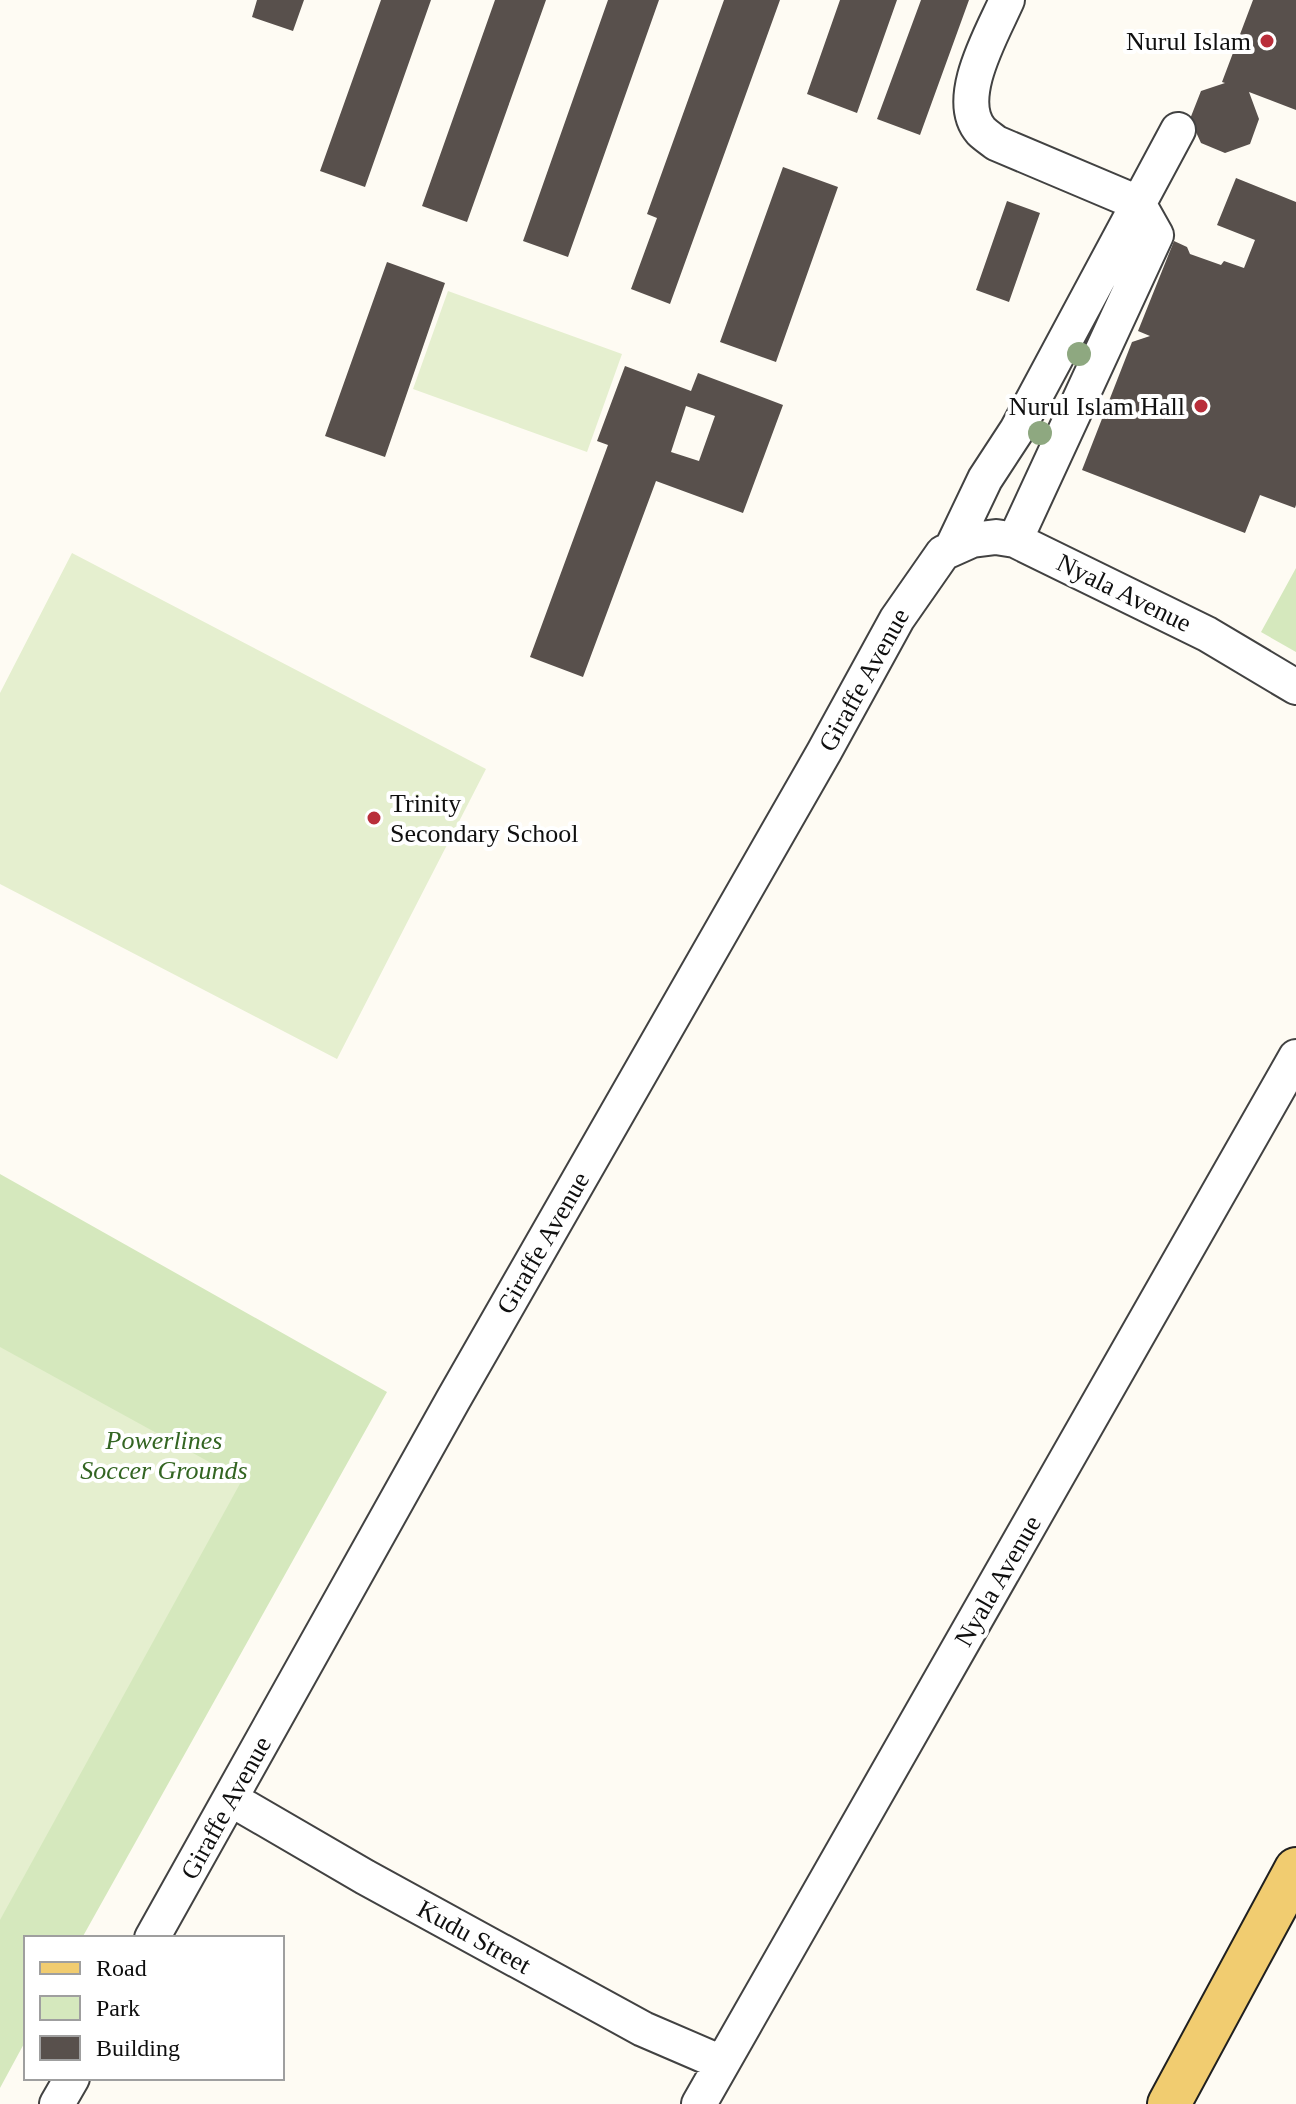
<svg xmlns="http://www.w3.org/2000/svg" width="1296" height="2104" font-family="'Times New Roman',serif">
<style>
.green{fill:#d5e8bd}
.pitch{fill:#e5efcf}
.building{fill:#58504c;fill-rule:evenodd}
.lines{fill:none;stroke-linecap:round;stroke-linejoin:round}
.minor-casing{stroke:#424242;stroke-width:38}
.major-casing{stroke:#202020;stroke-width:46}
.minor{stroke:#fff;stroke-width:34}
.major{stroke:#f1cc70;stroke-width:42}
.tree{fill:#8ea880}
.poi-dot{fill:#b92e3a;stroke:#fff;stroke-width:3}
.labels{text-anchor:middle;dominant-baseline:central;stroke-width:8;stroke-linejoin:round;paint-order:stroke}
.poi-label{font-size:26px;fill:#0f0f0f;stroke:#fff;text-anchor:end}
.street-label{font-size:26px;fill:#0f0f0f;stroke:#fff}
.park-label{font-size:26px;font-style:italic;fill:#336522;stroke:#fff}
</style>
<rect width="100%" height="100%" fill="#fefbf3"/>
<path class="green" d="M1296 568V652L1261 632Z
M0 1174 387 1392 82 1938H26V2040L0 2088Z"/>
<path class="pitch" d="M448 291 622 354 587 452 413 389Z
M72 553 486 769 337 1059 0 884V693Z
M0 1347 242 1480 0 1920Z"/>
<path class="building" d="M257 0H304L293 31 252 17Z
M381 0H431L365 187 320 171Z
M495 0H546L467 222 422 206Z
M608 0H659L568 257 523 241Z
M724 0H780L670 304 631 289 657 218 647 214Z
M840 0H897L857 113 807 94Z
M921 0H969L920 135 877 119Z
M1253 0H1296V110L1249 92 1259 119 1250 144 1225 153 1201 143 1190 119 1201 91 1225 83 1222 82Z
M783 167 838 187 776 362 720 342Z
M1236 178 1296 202V505L1295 508 1260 495 1245 533 1082 470 1132 342 1150 336 1138 331 1174 241 1187 247 1190 254 1221 265 1224 261 1244 268 1255 240 1217 225Z
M1007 201 1040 213 1009 302 976 290Z
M387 262 445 283 385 457 325 436Z
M625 366 691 391 698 373 783 405 743 513 656 481 583 677 530 657 608 445 597 441ZM686 406 715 416 699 461 671 452Z"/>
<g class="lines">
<g class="minor-casing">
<path id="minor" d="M1007 0C993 32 953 99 981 131 985 135 991 139 996 143L1138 203 1156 235 1015 540
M952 548 985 479 1017 430 1178 130
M231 1799 365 1877 643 2029 722 2063
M152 1938 453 1400 824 752 897 619 943 553 972 540 996 537 1015 540 1207 634 1296 687
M57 2104 72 2078
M699 2104 1296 1057"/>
</g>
<g class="major-casing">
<path id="major" d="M1169 2104 1296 1869"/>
</g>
<use href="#minor" class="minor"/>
<use href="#major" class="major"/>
</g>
<g class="tree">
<circle cx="1079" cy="354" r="12"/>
<circle cx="1040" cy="433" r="12"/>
</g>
<g class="poi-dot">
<circle cx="1267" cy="41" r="8"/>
<circle cx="1201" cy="406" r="8"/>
<circle cx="374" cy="818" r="8"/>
</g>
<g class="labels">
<g class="poi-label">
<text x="1251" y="41">Nurul Islam</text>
<text x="1185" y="406">Nurul Islam Hall</text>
<text x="390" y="803" text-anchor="start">Trinity<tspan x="390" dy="30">Secondary School</tspan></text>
</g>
<g class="street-label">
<text transform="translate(1124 593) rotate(26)">Nyala Avenue</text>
<text transform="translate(864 680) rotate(-61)">Giraffe Avenue</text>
<text transform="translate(543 1243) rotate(-60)">Giraffe Avenue</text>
<text transform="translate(998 1581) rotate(-60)">Nyala Avenue</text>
<text transform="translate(226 1808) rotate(-61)">Giraffe Avenue</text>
<text transform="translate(474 1937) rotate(29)">Kudu Street</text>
</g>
<g class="park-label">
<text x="164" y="1440">Powerlines<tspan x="164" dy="30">Soccer Grounds</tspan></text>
</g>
</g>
<rect x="24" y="1936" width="260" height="144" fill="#ffffff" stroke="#9f9f9f" stroke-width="2"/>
<rect x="40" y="1962" width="40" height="12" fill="#f1cc70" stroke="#9f9f9f" stroke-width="2"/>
<text x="96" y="1976" font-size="24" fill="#0f0f0f">Road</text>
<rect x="40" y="1996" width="40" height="24" fill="#d5e8bd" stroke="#9f9f9f" stroke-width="2"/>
<text x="96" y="2016" font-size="24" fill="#0f0f0f">Park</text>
<rect x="40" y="2036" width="40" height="24" fill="#58504c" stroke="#9f9f9f" stroke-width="2"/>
<text x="96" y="2056" font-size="24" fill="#0f0f0f">Building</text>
</svg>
